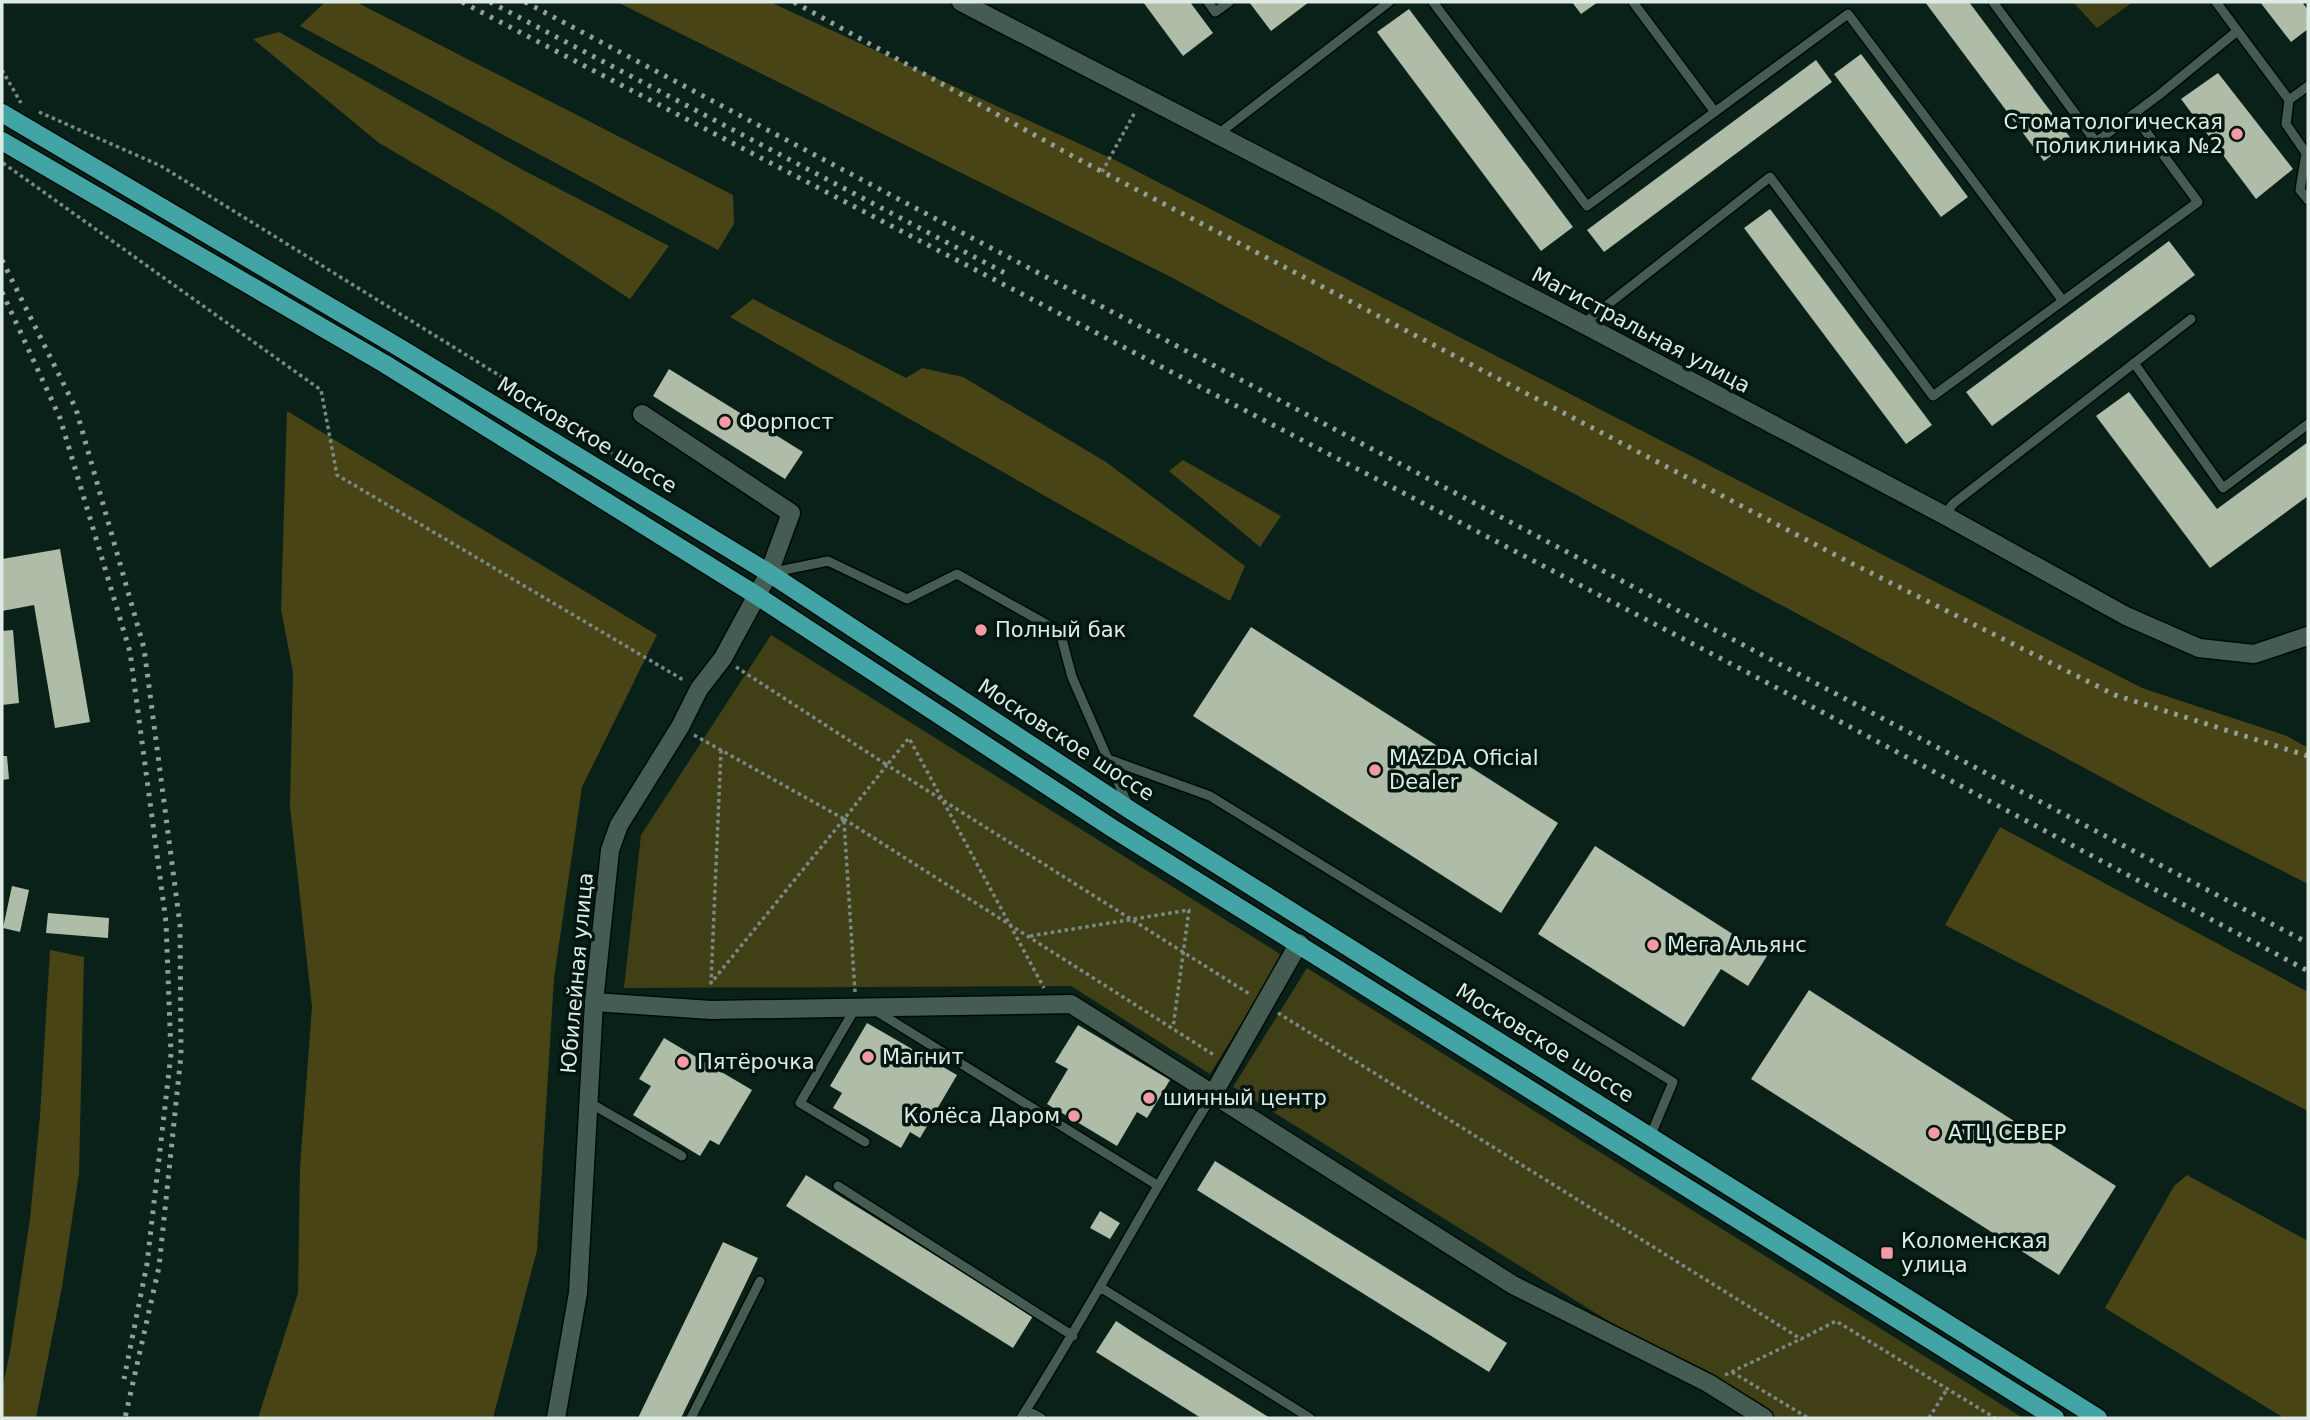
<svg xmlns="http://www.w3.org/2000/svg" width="2310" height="1420" font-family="'DejaVu Sans',sans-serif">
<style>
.green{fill:#413f16}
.forest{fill:#484415}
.building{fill:#aebca8}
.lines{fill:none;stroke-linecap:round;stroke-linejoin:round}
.lane-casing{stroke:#000a05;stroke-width:12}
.street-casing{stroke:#000a05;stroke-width:21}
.secondary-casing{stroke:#000a05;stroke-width:21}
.primary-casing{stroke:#000a05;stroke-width:21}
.path{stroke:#788a83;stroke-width:3.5;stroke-dasharray:3.5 3.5;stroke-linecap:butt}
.lane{stroke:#455c53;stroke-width:9}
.street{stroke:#455c53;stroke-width:18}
.secondary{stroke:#455c53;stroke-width:18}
.primary{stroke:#43a4a5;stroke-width:18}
.rail{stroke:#90a19a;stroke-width:5;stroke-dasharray:3.5 7;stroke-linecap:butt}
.poi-dot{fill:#f49aa6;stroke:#031710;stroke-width:2.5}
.labels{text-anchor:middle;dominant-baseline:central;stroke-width:7;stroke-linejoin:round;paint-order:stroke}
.poi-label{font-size:21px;fill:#deebe5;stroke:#031710;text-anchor:start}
.street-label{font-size:21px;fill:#deebe5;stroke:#031710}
</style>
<rect width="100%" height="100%" fill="#0a2119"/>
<path class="green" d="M2073 2H2133L2097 28Z
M771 635 1283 956 1210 1074 1071 986 624 988 641 835Z
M1307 968 2023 1418H1764L1233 1087Z"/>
<path class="forest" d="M325 2H356L733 195 734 224 718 250 300 26Z
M617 2H770L1119 162 2142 688 2287 736 2308 748V884L2170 814 1167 275Z
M279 32 523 170 669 246 630 299 500 214 379 143 253 39Z
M753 299 906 378 922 368 963 377 1106 462 1245 566 1230 601 730 317Z
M287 411 657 635 582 787 554 978 537 1250 493 1418H258L298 1293 300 1168 312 1007 290 806 293 672 281 609Z
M1183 460 1281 516 1260 547 1169 471Z
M2000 827 2308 992V1111L1945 925Z
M50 950 84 957 79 1173 62 1287 36 1418H2V1390L10 1352 30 1219 40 1116Z
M2187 1175 2308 1241V1418H2284L2105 1308 2174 1186Z"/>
<path class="building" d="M1143 2H1190L1213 33 1183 56Z
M1249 2H1309L1271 31Z
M1572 2H1598L1581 14Z
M1925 2H1969L2072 140 2044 161Z
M2260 2H2302L2308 10V29L2291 42Z
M1409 9 1573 227 1541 251 1377 32Z
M1861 54 1968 197 1941 217 1834 74Z
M1816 60 1832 82 1604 252 1587 230Z
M2218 73 2293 169 2256 199 2181 99Z
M1770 209 1932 425 1906 444 1744 228Z
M2169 241 2195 275 1992 426 1966 392Z
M669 369 803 452 785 479 653 396Z
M2129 392 2217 509 2308 442V496L2210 568 2096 416Z
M60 549 90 722 55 728 34 605 2 611V559Z
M1251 627 1558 823 1501 913 1193 716Z
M13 630 19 703 2 705V631Z
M2 756H7L9 779 2 780Z
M1595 846 1767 956 1748 986 1721 969 1684 1027 1538 934Z
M12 886 29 890 20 932 3 928Z
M48 913 109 918 108 938 46 933Z
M1809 990 2116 1186 2059 1275 1751 1079Z
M867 1023 957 1075 920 1138 910 1132 901 1148 833 1108 842 1093 830 1086Z
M1078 1025 1170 1080 1147 1118 1137 1112 1117 1146 1047 1104 1068 1069 1055 1062Z
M664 1038 752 1090 719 1145 710 1140 700 1156 633 1115 651 1086 639 1079Z
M1215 1161 1507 1343 1489 1372 1197 1190Z
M806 1175 1033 1316 1013 1348 786 1206Z
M1100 1211 1120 1223 1110 1239 1090 1228Z
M723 1242 758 1258 712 1354 681 1418H638Z
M1116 1321 1142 1338 1270 1418H1201L1096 1352Z"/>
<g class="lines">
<g class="lane-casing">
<path id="lane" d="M1208 2 1215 12 1229 2
M1433 2 1587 206 1848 14 2063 301
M1633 2 1715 112
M1993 2 2096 142 2159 95 2236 32
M2216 2 2289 100 2308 86
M2289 100 2286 124 2306 153 2300 190 2308 200
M1217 135 1389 2
M1583 324 1770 177 1933 396 2198 202 2133 114
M2134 363 2223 488 2308 424
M1944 515 1954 503 2191 319
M769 573 828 561 907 599 957 574 1060 632 1072 677 1128 805
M1108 759 1210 796 1673 1082 1650 1137
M856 1007 800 1103 865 1142
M876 1011 1157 1185
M590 1103 682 1156
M838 1186 1073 1336
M1100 1287 1310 1418
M1026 1410 1041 1418
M691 1418 760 1281
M1021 1418C1088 1313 1146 1202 1212 1096"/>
</g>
<g class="street-casing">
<path id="street" d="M642 414 791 513 769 573
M594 1002 711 1010 1071 1004 1513 1285 1708 1383 1764 1418
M1212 1096 1299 943"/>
</g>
<g class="secondary-casing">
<path id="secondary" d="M961 2 1583 324 1944 515 2126 616 2199 648 2254 654 2308 636
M556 1418 578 1293 594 1002 610 850 619 825 680 727 699 689 723 658 769 573"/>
</g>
<g class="primary-casing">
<path id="primary" d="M2 113 400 348 769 573 1130 810 2098 1418
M2 141 385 364 756 595 1112 828 2055 1418"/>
</g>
<path class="path" d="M2 70 21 103
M39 112 161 166 531 395 620 459
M3 163 321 390 337 475 685 681
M1102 172 1135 112
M736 667 887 765 909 738 1044 988
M694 735 844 819 887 765 1251 995
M721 750 711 983 844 819
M844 819 1214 1055
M844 821 855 992
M1030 936 1189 910 1173 1028
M1278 1013 1801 1339 1836 1321 1995 1418
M1732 1372 1808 1418
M1725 1375 1801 1339
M1929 1418 1947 1389"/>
<use href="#lane" class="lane"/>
<use href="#street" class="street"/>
<use href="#secondary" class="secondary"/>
<use href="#primary" class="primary"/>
<path class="rail" d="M462 2 1762 680 2308 971
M490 2 1005 273
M525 2 2308 943
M794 2 1078 159 1845 560 2115 695 2308 756
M2 260 76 409 144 648 180 925 181 1055 159 1267 125 1418
M2 292 60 418 130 652 166 922 171 1054 147 1264 124 1379"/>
</g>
<g class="poi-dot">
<circle cx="2237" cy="134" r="7"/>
<circle cx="725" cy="422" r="7"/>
<circle cx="981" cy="630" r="7"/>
<circle cx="1375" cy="770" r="7"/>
<circle cx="1653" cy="945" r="7"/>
<circle cx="868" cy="1057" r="7"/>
<circle cx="683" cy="1062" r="7"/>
<circle cx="1149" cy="1098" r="7"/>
<circle cx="1074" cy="1116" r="7"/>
<circle cx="1934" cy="1133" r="7"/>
<rect x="1880" y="1246" width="14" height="14" rx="3.5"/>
</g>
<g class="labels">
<g class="poi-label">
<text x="2223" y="122" text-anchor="end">Стоматологическая<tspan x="2223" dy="24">поликлиника №2</tspan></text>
<text x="739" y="422">Форпост</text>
<text x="995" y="630">Полный бак</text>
<text x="1389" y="758">MAZDA Oficial<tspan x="1389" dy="24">Dealer</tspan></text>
<text x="1667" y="945">Мега Альянс</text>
<text x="882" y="1057">Магнит</text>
<text x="697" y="1062">Пятёрочка</text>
<text x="1163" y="1098">шинный центр</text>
<text x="1060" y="1116" text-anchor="end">Колёса Даром</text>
<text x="1948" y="1133">АТЦ СЕВЕР</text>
<text x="1901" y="1241">Коломенская<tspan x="1901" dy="24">улица</tspan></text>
</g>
<g class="street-label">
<text transform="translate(1641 330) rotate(28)">Магистральная улица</text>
<text transform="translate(587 435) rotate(31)">Московское шоссе</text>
<text transform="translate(1066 740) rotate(33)">Московское шоссе</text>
<text transform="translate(577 973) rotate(-85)">Юбилейная улица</text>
<text transform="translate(1545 1043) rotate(32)">Московское шоссе</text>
</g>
</g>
<rect width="2310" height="1420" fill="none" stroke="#deebe5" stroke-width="7"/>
</svg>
